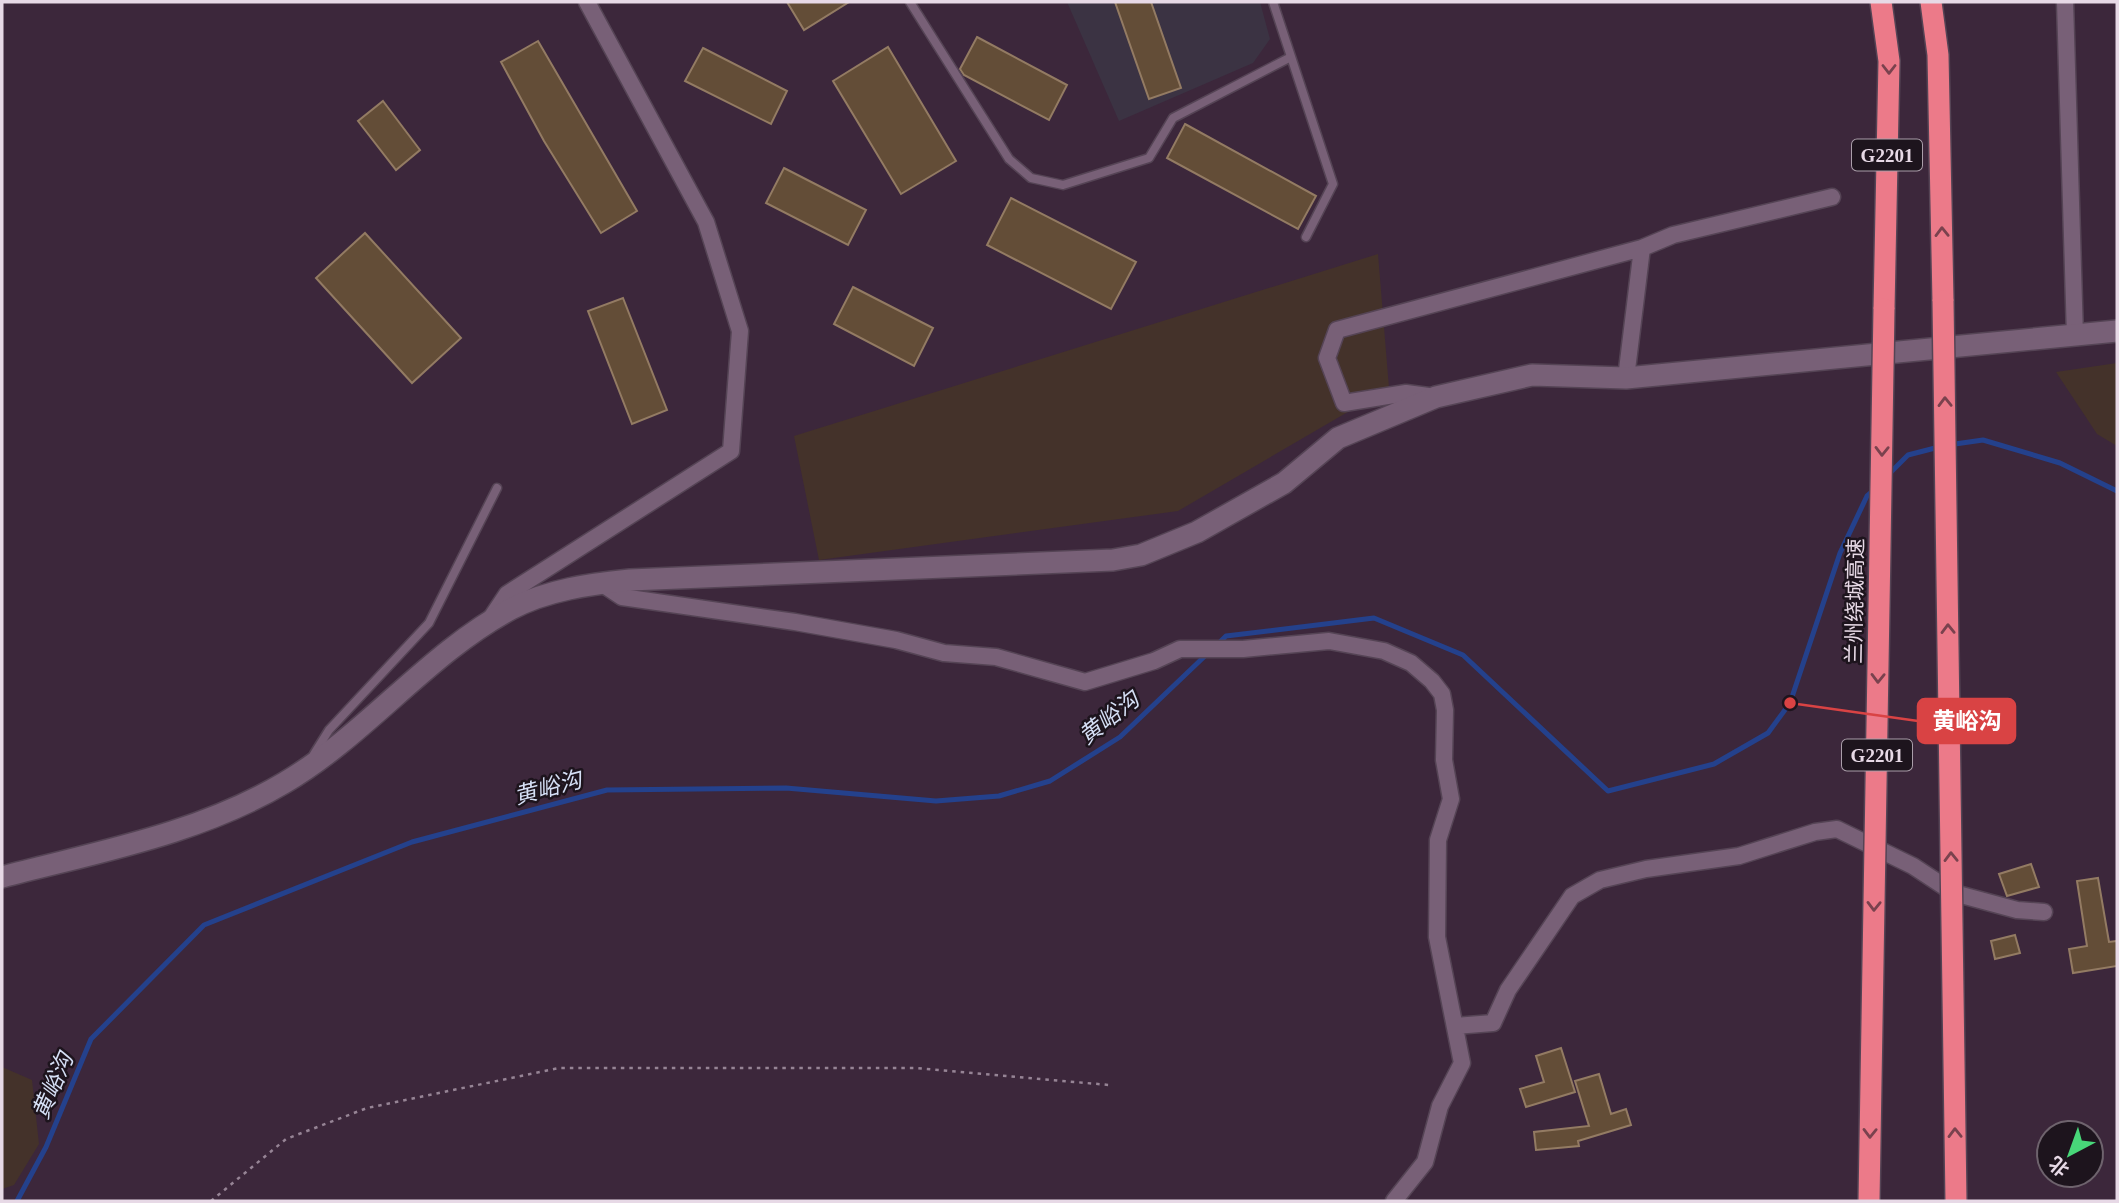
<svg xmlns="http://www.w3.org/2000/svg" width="2119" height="1203" font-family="'Times New Roman','Noto Sans SC',serif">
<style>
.industrial{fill:#44322a}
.education{fill:#3b3343}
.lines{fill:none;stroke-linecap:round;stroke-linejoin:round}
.stream{stroke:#24418c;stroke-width:5}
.building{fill:#634d37;stroke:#937b63;stroke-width:2}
.lane-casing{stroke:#545;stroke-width:11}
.street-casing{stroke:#545;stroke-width:19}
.secondary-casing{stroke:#545;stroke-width:24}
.highway-casing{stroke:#545;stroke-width:24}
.path{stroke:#968495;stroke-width:2.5;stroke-dasharray:3.5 5;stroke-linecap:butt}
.lane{stroke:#786077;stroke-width:8}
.street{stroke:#786077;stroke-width:16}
.secondary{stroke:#786077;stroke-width:21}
.highway{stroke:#ec7a89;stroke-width:21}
.highway-bridge-casing{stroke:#545;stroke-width:24;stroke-linecap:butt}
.highway-bridge{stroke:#ec7a89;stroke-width:21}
.oneway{stroke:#7a424e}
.labels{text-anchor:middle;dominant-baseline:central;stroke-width:5;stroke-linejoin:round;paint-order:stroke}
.shield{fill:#1d141d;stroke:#aa9eaa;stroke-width:2}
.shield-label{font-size:19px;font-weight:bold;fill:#e7d9e6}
.street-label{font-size:21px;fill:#e7d9e6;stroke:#1d141d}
.water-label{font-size:23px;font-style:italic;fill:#d5dff5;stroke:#1d141d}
.leader{fill:none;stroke:#d94344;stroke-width:2.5}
.callout-dot{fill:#d94344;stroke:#1d141d;stroke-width:2.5}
.callout{fill:#d94344;stroke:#d94344;stroke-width:2.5}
.callout-label{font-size:23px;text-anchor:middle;font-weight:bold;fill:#fff}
</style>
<rect width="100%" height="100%" fill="#3c273b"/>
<path class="industrial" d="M1378 254 1389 388 1178 511 819 560 794 436Z
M2117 363V446L2097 434 2056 372Z
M2 1067 32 1080 39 1144 14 1185 2 1189Z"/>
<path class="education" d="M1067 2H1260L1270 39 1253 63 1119 121Z"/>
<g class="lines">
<path class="stream" d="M1948 445 1983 440 2060 463 2117 491
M1888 475 1908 455 1939 447
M1217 645 1226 636 1374 618 1463 655 1608 791 1714 764 1768 733 1790 703 1840 553 1867 496 1874 490
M17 1201 46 1147 91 1039 204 925 412 842 607 790 786 788 936 801 999 796 1050 781 1120 737 1207 654"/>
</g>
<path class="building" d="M787 2H849L804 30Z
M1115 2H1151L1181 88 1149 99Z
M977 37 1067 85 1049 120 964 75 960 69Z
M538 41 637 211 601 233 544 141 501 62Z
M888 47 956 161 901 194 833 81Z
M703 48 787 91 771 124 685 81Z
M383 101 420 150 396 170 358 121Z
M1185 124 1316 196 1298 229 1167 158Z
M784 168 866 210 848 245 766 203Z
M1011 198 1136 262 1111 309 987 245Z
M365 233 461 338 412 383 316 278Z
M853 287 933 328 914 366 834 324Z
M623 298 667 410 632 424 588 311Z
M2031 864 2039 887 2007 896 1999 874Z
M2098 878 2109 942 2117 941V966L2073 973 2069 949 2087 946 2077 881Z
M2015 935 2020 953 1995 959 1991 941Z
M1561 1048 1575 1092 1526 1107 1520 1089 1544 1082 1536 1056Z
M1599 1074 1611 1114 1626 1109 1631 1125 1578 1141 1579 1146 1536 1150 1534 1132 1589 1126 1575 1081Z"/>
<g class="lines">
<g class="lane-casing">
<path id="lane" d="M910 2 1009 159 1031 178 1063 185 1149 158 1173 118 1291 57
M1273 2 1333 184 1306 237
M314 754 329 730 429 623 497 488"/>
</g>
<g class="street-casing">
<path id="street" d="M2065 2 2075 336
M1642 248 1673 235 1832 197
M1436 397 1406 393 1344 403 1327 358 1337 330 1642 248 1626 378
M601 583 622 597 795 622 896 640 944 653 996 657 1085 682 1154 661 1180 649H1243L1329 641 1384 651 1411 663 1432 681 1442 694 1445 710 1444 760 1451 799 1438 840 1437 937 1462 1063 1440 1106 1425 1162 1394 1201
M491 618 507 594 731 451 740 331 706 222 587 2
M1455 1026 1493 1023 1508 990 1572 896 1600 880 1646 869 1739 856 1815 832 1837 829 1913 866 1954 893 2017 910 2044 912"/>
</g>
<g class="secondary-casing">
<path id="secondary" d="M2 877C97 852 198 834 284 783 366 735 427 654 511 609 547 590 590 584 630 580L1113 560 1141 555 1197 532 1284 483 1338 438 1436 397 1532 375 1626 378 2117 331"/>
</g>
<g class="highway-casing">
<path id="highway" d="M1881 2 1889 61 1884 309
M1931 2 1938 55 1943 301"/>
</g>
<path class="path" d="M211 1201 286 1139 367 1108 559 1068H916L1109 1085"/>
<use href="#lane" class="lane"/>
<use href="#street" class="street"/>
<use href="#secondary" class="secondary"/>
<use href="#highway" class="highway"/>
<g class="highway-bridge-casing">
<path id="highway-bridge" d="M1943 301 1956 1201
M1869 1201 1884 309"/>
</g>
<use href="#highway-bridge" class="highway-bridge"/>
</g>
<defs><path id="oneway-chevron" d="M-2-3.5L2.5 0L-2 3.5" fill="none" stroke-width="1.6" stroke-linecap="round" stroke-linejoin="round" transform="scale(1.75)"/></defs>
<g class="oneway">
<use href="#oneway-chevron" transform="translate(1889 69) rotate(90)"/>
<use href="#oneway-chevron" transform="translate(1942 232) rotate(-91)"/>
<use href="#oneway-chevron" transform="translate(1945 402) rotate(-91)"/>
<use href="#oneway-chevron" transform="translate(1882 451) rotate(91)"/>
<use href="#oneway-chevron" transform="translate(1948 629) rotate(-91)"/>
<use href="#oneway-chevron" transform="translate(1878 678) rotate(91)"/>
<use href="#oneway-chevron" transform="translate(1951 857) rotate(-91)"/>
<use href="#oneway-chevron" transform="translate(1874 906) rotate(91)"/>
<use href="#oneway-chevron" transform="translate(1870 1133) rotate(91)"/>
<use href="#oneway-chevron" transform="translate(1955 1133) rotate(-91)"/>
</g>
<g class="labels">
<g class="shield">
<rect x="1852" y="139.5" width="70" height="31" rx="5"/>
<rect x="1842" y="739.5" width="70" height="31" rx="5"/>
</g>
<g class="shield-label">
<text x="1887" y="155">G2201</text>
<text x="1877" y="755">G2201</text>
</g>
<g class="street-label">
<text transform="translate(1855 601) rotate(-89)">兰州绕城高速</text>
</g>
<g class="water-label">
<text transform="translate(1109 718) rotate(-38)">黄峪沟</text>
<text transform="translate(548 788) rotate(-15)">黄峪沟</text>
<text transform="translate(53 1086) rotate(-67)">黄峪沟</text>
</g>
</g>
<path class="leader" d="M1790 703L1918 721"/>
<circle class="callout-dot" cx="1790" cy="703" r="7"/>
<rect class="callout" x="1918" y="699" width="97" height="44" rx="7"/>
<g class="callout-label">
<text x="1967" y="729">黄峪沟</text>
</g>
<rect width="2119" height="1203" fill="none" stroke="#e7d9e6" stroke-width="7"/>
<g transform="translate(2070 1154) rotate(221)"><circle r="33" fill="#1d141d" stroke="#6e636d" stroke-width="2"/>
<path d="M0-5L12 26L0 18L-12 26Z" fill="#48d779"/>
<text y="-10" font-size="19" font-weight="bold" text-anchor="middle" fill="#e7d9e6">北</text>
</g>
</svg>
